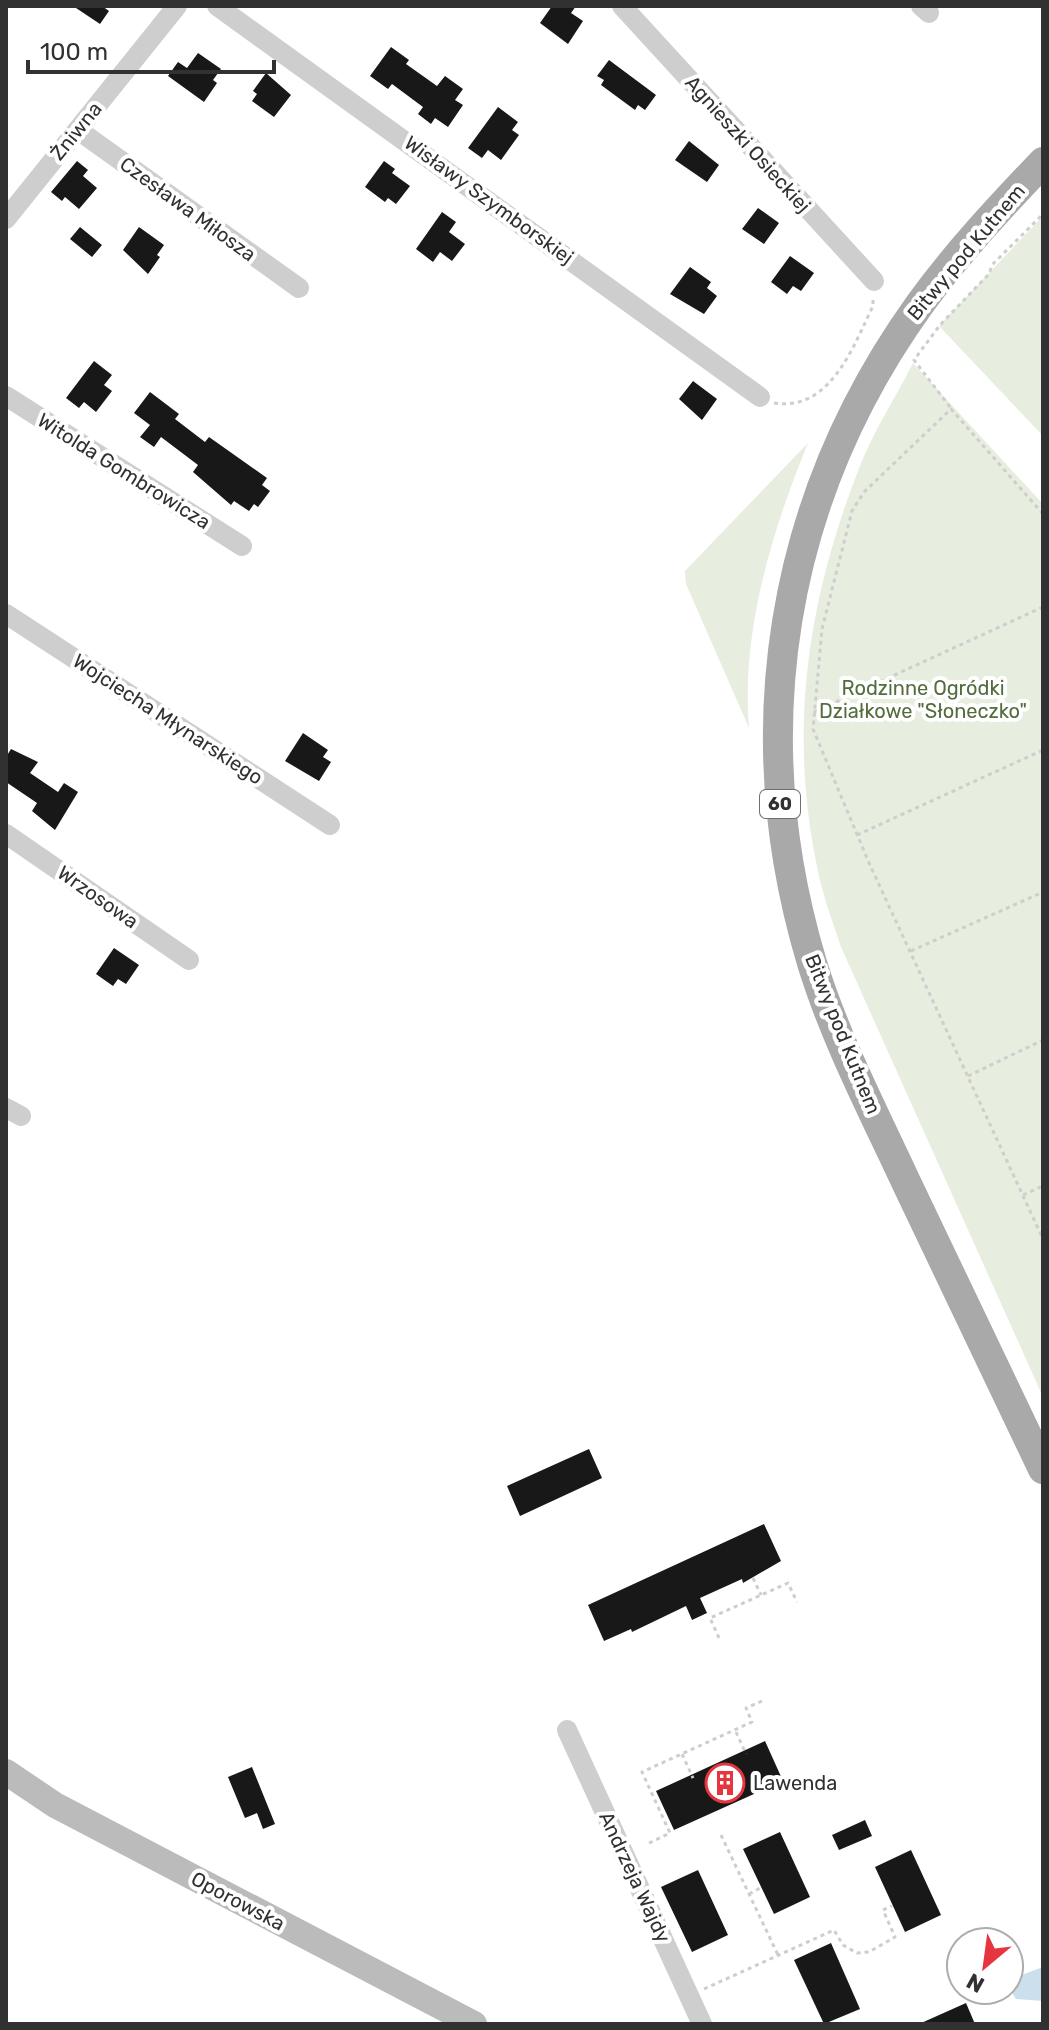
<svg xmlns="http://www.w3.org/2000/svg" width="1049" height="2030" font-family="Rubik,sans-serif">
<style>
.green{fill:#e7eddf}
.water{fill:#ccdfed}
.building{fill:#181818}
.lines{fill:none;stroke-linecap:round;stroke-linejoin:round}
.path{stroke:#cecece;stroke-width:3;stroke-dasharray:4 4;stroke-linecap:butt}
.street{stroke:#cecece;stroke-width:20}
.secondary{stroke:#bbb;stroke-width:26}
.primary{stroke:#a9a9a9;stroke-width:30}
.labels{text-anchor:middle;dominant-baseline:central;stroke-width:8;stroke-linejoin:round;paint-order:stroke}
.shield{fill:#fff;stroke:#6f6f6f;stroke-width:2}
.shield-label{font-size:18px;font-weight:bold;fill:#313131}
.street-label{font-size:20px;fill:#313131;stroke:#fff}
.park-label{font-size:20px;fill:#536d3d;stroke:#fff}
.poi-label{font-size:20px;fill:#313131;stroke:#fff;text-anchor:start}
</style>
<rect width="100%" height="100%" fill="#fff"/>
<path class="green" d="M1043 216V436L939 326Z
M913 363 1043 504V1397L841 947C833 922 823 897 818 871 788 731 807 603 858 471 872 433 895 399 913 363Z
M808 443C772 531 741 631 749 728L686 584 685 571Z"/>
<path class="water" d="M1043 1967V2001L1016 1999 1009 1988 1013 1978Z"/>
<path class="building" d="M73 6H102L109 11 100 24Z
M552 6H576L571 13 583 21 568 44 540 23Z
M391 47 409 60 406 64 437 86 445 76 463 89 455 100 463 105 448 127 435 118 431 124 418 114 423 107 392 84 388 89 370 76Z
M198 53 221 69 213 80 217 83 204 102 168 76 178 62 187 68Z
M609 60 656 95 645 110 638 105 635 110 601 85 604 80 597 76Z
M266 73 291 95 274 117 252 101 257 94 253 91Z
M498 107 518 122 512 130 519 135 501 160 488 150 482 158 468 148Z
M689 141 719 165 707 182 675 160Z
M77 161 88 170 83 176 97 188 79 209 65 197 62 201 51 192Z
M384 161 395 169 392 173 410 186 396 204 388 198 385 202 365 187Z
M758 208 779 223 764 244 742 229Z
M442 212 456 222 449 232 465 244 452 261 440 252 433 262 416 249Z
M80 227 102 245 92 257 70 239Z
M139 227 164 245 157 255 160 257 148 274 123 250Z
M790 256 814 273 801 291 793 286 787 294 771 282Z
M690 267 711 282 707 288 717 296 704 314 670 294Z
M94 361 112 375 104 385 112 391 96 412 84 402 79 408 66 398Z
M693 381 717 399 702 420 679 399Z
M150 392 179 414 175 419 205 442 209 437 267 478 262 485 270 491 258 507 254 504 249 511 234 501 231 505 193 472 198 465 161 437 154 447 140 437 150 425 134 413Z
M303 733 328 750 323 757 331 762 319 781 285 761Z
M11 749 38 762 30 773 58 792 64 783 78 792 55 830 32 811 37 803 6 782V757Z
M114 948 139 965 126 984 118 979 113 986 96 974Z
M589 1449 602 1478 520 1516 507 1486Z
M764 1524 781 1561 743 1583 742 1579 700 1598 707 1613 692 1620 686 1606 632 1632 631 1629 604 1641 588 1605Z
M765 1741 783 1781 674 1830 656 1791Z
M252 1767 275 1824 263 1829 257 1813 245 1818 228 1777Z
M865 1820 872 1836 839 1850 832 1835Z
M780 1832 810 1897 774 1914 743 1849Z
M911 1850 941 1915 905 1932 875 1867Z
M698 1870 728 1935 692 1952 661 1887Z
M831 1943 860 2009 824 2024 794 1960Z
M966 2003 975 2024H919Z"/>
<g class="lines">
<path class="path" d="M774 403C830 412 853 347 873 306V297
M950 407 914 360 940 325 989 274 992 265 1043 214
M1043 514 951 409 864 492 852 511 822 629 813 729 869 863 1043 1239
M814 712 1043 607
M857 835 1043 750
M911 951 1043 892
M968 1076 1043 1040
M1023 1195 1043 1186
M753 1578 761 1595
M719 1638 710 1618 788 1583 797 1602
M736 1732 746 1754
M682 1754 693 1778
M721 1835 778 1955
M649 1843 670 1833 642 1772 752 1722 746 1708 762 1701
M749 1894 762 1887
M704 1989 834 1930 843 1945 857 1953 869 1952 895 1937 883 1910 892 1906"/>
<path class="street" d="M217 6 760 397
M622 6 874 281
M921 6 929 13
M78 130 299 288
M6 219 177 6
M6 396 242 546
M6 614 330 825
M6 834 189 960
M6 1108 21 1116
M567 1730 702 2024"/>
<path class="secondary" d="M6 1772 55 1805 474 2024"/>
<path class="primary" d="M1043 162C1000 207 957 253 920 304 779 500 743 733 812 963 835 1038 873 1111 906 1182 952 1278 997 1374 1043 1469"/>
</g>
<defs>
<g id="building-ring" transform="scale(2)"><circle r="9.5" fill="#fff" stroke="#e5353f" stroke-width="1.5"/><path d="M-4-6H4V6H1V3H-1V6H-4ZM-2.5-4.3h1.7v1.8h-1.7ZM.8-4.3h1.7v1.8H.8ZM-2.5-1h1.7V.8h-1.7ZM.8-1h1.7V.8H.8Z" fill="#e5353f"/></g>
</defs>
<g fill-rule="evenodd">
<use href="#building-ring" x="725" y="1783"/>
</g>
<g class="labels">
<rect class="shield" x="760" y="790" width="40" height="28" rx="6"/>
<g class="shield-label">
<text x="780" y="804">60</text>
</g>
<g class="street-label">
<text transform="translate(76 131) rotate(-51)">Żniwna</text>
<text transform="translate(748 144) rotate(48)">Agnieszki Osieckiej</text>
<text transform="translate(489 200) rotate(36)">Wisławy Szymborskiej</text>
<text transform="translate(188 209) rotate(36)">Czesława Miłosza</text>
<text transform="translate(966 252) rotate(-50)">Bitwy pod Kutnem</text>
<text transform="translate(124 471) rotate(32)">Witolda Gombrowicza</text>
<text transform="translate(168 719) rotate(33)">Wojciecha Młynarskiego</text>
<text transform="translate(98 897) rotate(35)">Wrzosowa</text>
<text transform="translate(843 1034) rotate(68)">Bitwy pod Kutnem</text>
<text transform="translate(635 1877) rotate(65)">Andrzeja Wajdy</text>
<text transform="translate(238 1901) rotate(28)">Oporowska</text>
</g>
<g class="park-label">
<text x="923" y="688">Rodzinne Ogródki<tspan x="923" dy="23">Działkowe "Słoneczko"</tspan></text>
</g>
<g class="poi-label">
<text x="753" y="1783">Lawenda</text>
</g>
</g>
<rect width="1049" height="2030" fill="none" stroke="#313131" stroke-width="16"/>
<g transform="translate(985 1966) rotate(209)"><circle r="38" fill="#ffffff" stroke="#adadad" stroke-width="2"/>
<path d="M0-6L14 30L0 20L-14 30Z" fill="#e5353f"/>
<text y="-12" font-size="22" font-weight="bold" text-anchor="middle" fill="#313131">N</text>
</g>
<path d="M28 60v12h246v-12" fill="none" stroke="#313131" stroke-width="4"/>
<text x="40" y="60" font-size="24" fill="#313131" stroke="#ffffff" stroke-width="6" paint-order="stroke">100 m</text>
</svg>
